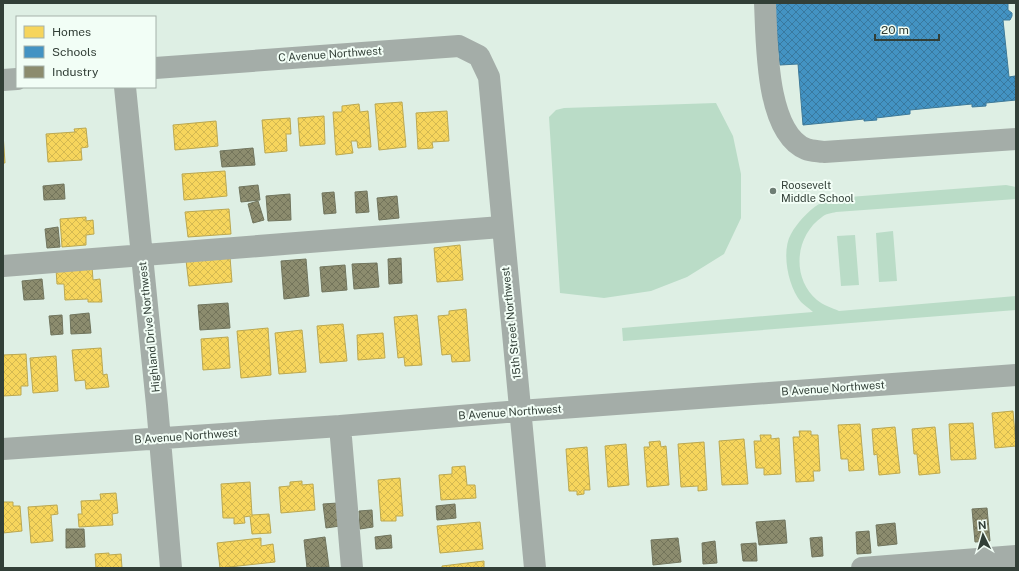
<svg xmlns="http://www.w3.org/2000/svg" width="1019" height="571" font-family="'Public Sans',sans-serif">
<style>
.pitch{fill:#badcc7}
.homes{fill:url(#homes-cross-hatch);stroke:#bba851}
.schools{fill:url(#schools-cross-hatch);stroke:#3e7a99}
.industry{fill:url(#industry-cross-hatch);stroke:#71755e}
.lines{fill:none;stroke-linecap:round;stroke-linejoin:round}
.minor{stroke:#a4ada8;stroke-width:22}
.poi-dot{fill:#6e7d74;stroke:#f2fef6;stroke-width:1.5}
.labels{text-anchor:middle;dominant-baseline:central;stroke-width:4;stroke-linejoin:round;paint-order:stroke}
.street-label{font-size:11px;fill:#323f37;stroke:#f2fef6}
.poi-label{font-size:11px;fill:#323f37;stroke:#f2fef6;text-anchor:start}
</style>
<defs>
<pattern id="homes-cross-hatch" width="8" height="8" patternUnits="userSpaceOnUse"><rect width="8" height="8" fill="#f6d55c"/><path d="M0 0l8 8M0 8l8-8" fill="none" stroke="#d3b851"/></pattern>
<pattern id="schools-cross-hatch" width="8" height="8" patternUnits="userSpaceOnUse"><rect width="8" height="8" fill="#4393c3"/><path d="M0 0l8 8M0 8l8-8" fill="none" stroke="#39799f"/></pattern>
<pattern id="industry-cross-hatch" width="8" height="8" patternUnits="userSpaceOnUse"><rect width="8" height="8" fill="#8c8c6e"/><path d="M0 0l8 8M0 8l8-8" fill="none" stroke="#73745b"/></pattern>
</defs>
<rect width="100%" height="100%" fill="#deefe4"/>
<path class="pitch" d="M716 103 733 136 741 174V218L724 254 687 277 651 291 604 298 560 293 549 117 556 110 564 108Z
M1006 185 1016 187V199L836 212C832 213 825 214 822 217 795 236 791 278 817 300 823 305 832 308 839 311L1016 296V310L623 341 622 328 813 312C809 308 804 305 801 302 788 287 781 251 791 234 797 223 808 211 819 204 824 201 831 200 836 198Z
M893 231 897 281 879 282 876 233Z
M855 235 859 285 841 286 837 236Z"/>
<path class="homes" d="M402 102 406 147 379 150 375 104Z
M359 104 360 112 368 111 371 147 358 148 357 141H351L353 153 336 155 333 112H342V106Z
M447 111 449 141 432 142 433 148 418 149 416 113Z
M324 116 325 144 300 146 298 118Z
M290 118 291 134H286L287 151 265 153 262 120Z
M216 121 218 146 175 150 173 125Z
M86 128 88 147 81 148 82 160 48 162 46 134 75 132 74 129Z
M3 133 5 163H3Z
M225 171 227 196 184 200 182 174Z
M229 209 231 234 188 237 185 212Z
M86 217V221L93 220 94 234 86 235V245L62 247 60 219Z
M460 245 463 280 437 282 434 248Z
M230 257 232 282 189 286 186 260Z
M92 266 93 280 100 279 102 302H88V299L65 300 64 284H57L56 269Z
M466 309 470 361 452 362 451 354 442 355 438 316 449 315V311Z
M417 315 422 365 405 366 404 357 398 358 394 317Z
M343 324 347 361 320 363 317 326Z
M268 328 271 375 241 378 237 331Z
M302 330 306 372 279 374 275 333Z
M383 333 385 358 358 360 357 335Z
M228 337 230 368 203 370 201 339Z
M101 348 103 375 107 374 109 387 86 389 85 380 75 381 72 350Z
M26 354 28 386H21V395L3 396V355Z
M56 356 58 391 33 393 30 358Z
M1013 411 1016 446 995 448 992 413Z
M973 423 976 459 951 460 949 424Z
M860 424 864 470 849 471 848 459H841L838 425Z
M895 427 900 473 879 475 877 454 874 455 872 429Z
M935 427 940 473 919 475 917 454H914L912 429Z
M799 431H811V435H818L820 471H813L814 481 796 482 793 437H800Z
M760 435H771V439L779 438 781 474 764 475V468H756L754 441H761Z
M744 439 748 484 722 485 719 441Z
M660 441 661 447 666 446 669 485 647 487 644 447H650L649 442Z
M704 442 707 490 698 491V486L681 487 678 444Z
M626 444 629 485 608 487 605 446Z
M587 447 590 490H584V494L577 495V491H569L566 449Z
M465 466 467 485H475L476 498 441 500 439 475 452 474V467Z
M400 478 403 516H396V521H381L378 480Z
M302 481V485L313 484 315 510 281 513 279 487 290 486V482Z
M250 482 252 515 269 514 271 533 252 534 250 516 244 517 245 523 234 524V518H223L221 484Z
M116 493 118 513 112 514 113 525 79 527 78 514H82L81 501 101 500 100 494Z
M3 502H13V506H20L22 531 3 533Z
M57 505 58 514 51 515 53 541 31 543 28 507Z
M480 522 483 549 440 553 437 526Z
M261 538V546L273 544 275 562 220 568 217 543Z
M109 553V555L121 554 122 568H96L95 554Z
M484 561V568H442V566Z"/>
<path class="schools" d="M774 3H1008V10L1012 13V16L1010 20H1003L1009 77 1015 76 1016 100 986 103V106L972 107V104L910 110V114L876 118 877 120 864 121V119L803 125 798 64 780 65Z"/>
<path class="industry" d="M253 148 255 165 222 167 220 151Z
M64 184 65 199 44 200 43 186Z
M258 185 260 200 241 202 239 187Z
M367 191 369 212 356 213 355 192Z
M334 192 336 213 324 214 322 193Z
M290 194 291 220 268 221 266 196Z
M397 196 399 218 379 220 377 198Z
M258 201 264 220 253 223 248 204Z
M58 227 60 247 47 248 45 229Z
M401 258 402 283 389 284 388 259Z
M306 259 309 296 284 299 281 261Z
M377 263 379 287 354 289 352 264Z
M345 265 347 290 322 292 320 267Z
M42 279 44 299 24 300 22 281Z
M228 303 230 328 200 330 198 305Z
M89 313 91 333 71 334 70 315Z
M62 315 63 334 51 335 49 316Z
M338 503 340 526 326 528 323 504Z
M455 504 456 518 437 520 436 506Z
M987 508 990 541 975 542 972 509Z
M372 510 373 527 360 529 359 511Z
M785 520 787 543 759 545 756 522Z
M895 523 897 544 878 546 876 525Z
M66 529H84L85 547 66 548Z
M869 531 871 553 857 554 856 532Z
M391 535 392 548 376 549 375 537Z
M325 537 329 567 307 568 304 540Z
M822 537 823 556 812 557 810 538Z
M678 538 681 562 653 565 651 540Z
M715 541 717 563 703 564 702 543Z
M756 543 757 561H743L741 544Z"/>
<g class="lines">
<path class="minor" d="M765 3C767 40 765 132 806 149 811 151 818 151 824 152L1016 139
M155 68 459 46 479 56 489 77 535 568
M3 80 17 79
M125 87 157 405 171 568
M3 266 501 227
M340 426 352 568
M3 449 340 426 520 411 1016 375
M862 568 1016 556"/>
</g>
<circle class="poi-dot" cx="773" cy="191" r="4"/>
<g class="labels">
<g class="street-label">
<text transform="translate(330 54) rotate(-4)">C Avenue Northwest</text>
<text transform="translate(511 323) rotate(-96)">15th Street Northwest</text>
<text transform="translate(149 327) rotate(-96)">Highland Drive Northwest</text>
<text transform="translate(833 388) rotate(-4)">B Avenue Northwest</text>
<text transform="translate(510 412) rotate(-4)">B Avenue Northwest</text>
<text transform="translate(186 436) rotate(-4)">B Avenue Northwest</text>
</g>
<g class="poi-label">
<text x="781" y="185">Roosevelt<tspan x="781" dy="13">Middle School</tspan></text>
</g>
</g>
<rect width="1019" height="571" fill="none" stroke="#323f37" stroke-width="8"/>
<rect x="16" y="16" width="140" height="72" fill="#f2fef6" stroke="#a5b2aa"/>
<rect x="24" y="26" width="20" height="12" fill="#f6d55c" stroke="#a5b2aa"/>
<text x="52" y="36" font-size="12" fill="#323f37">Homes</text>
<rect x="24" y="46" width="20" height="12" fill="#4393c3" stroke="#a5b2aa"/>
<text x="52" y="56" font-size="12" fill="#323f37">Schools</text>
<rect x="24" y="66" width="20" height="12" fill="#8c8c6e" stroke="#a5b2aa"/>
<text x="52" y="76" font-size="12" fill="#323f37">Industry</text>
<g transform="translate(983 535) rotate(355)" stroke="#f2fef6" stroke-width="3" paint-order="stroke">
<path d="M0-3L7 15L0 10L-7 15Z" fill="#323f37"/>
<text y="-6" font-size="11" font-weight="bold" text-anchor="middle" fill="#323f37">N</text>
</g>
<path d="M875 34v6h64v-6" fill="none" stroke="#323f37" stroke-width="2"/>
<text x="881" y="34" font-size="12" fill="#323f37" stroke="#f2fef6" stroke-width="3" paint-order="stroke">20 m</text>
</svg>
